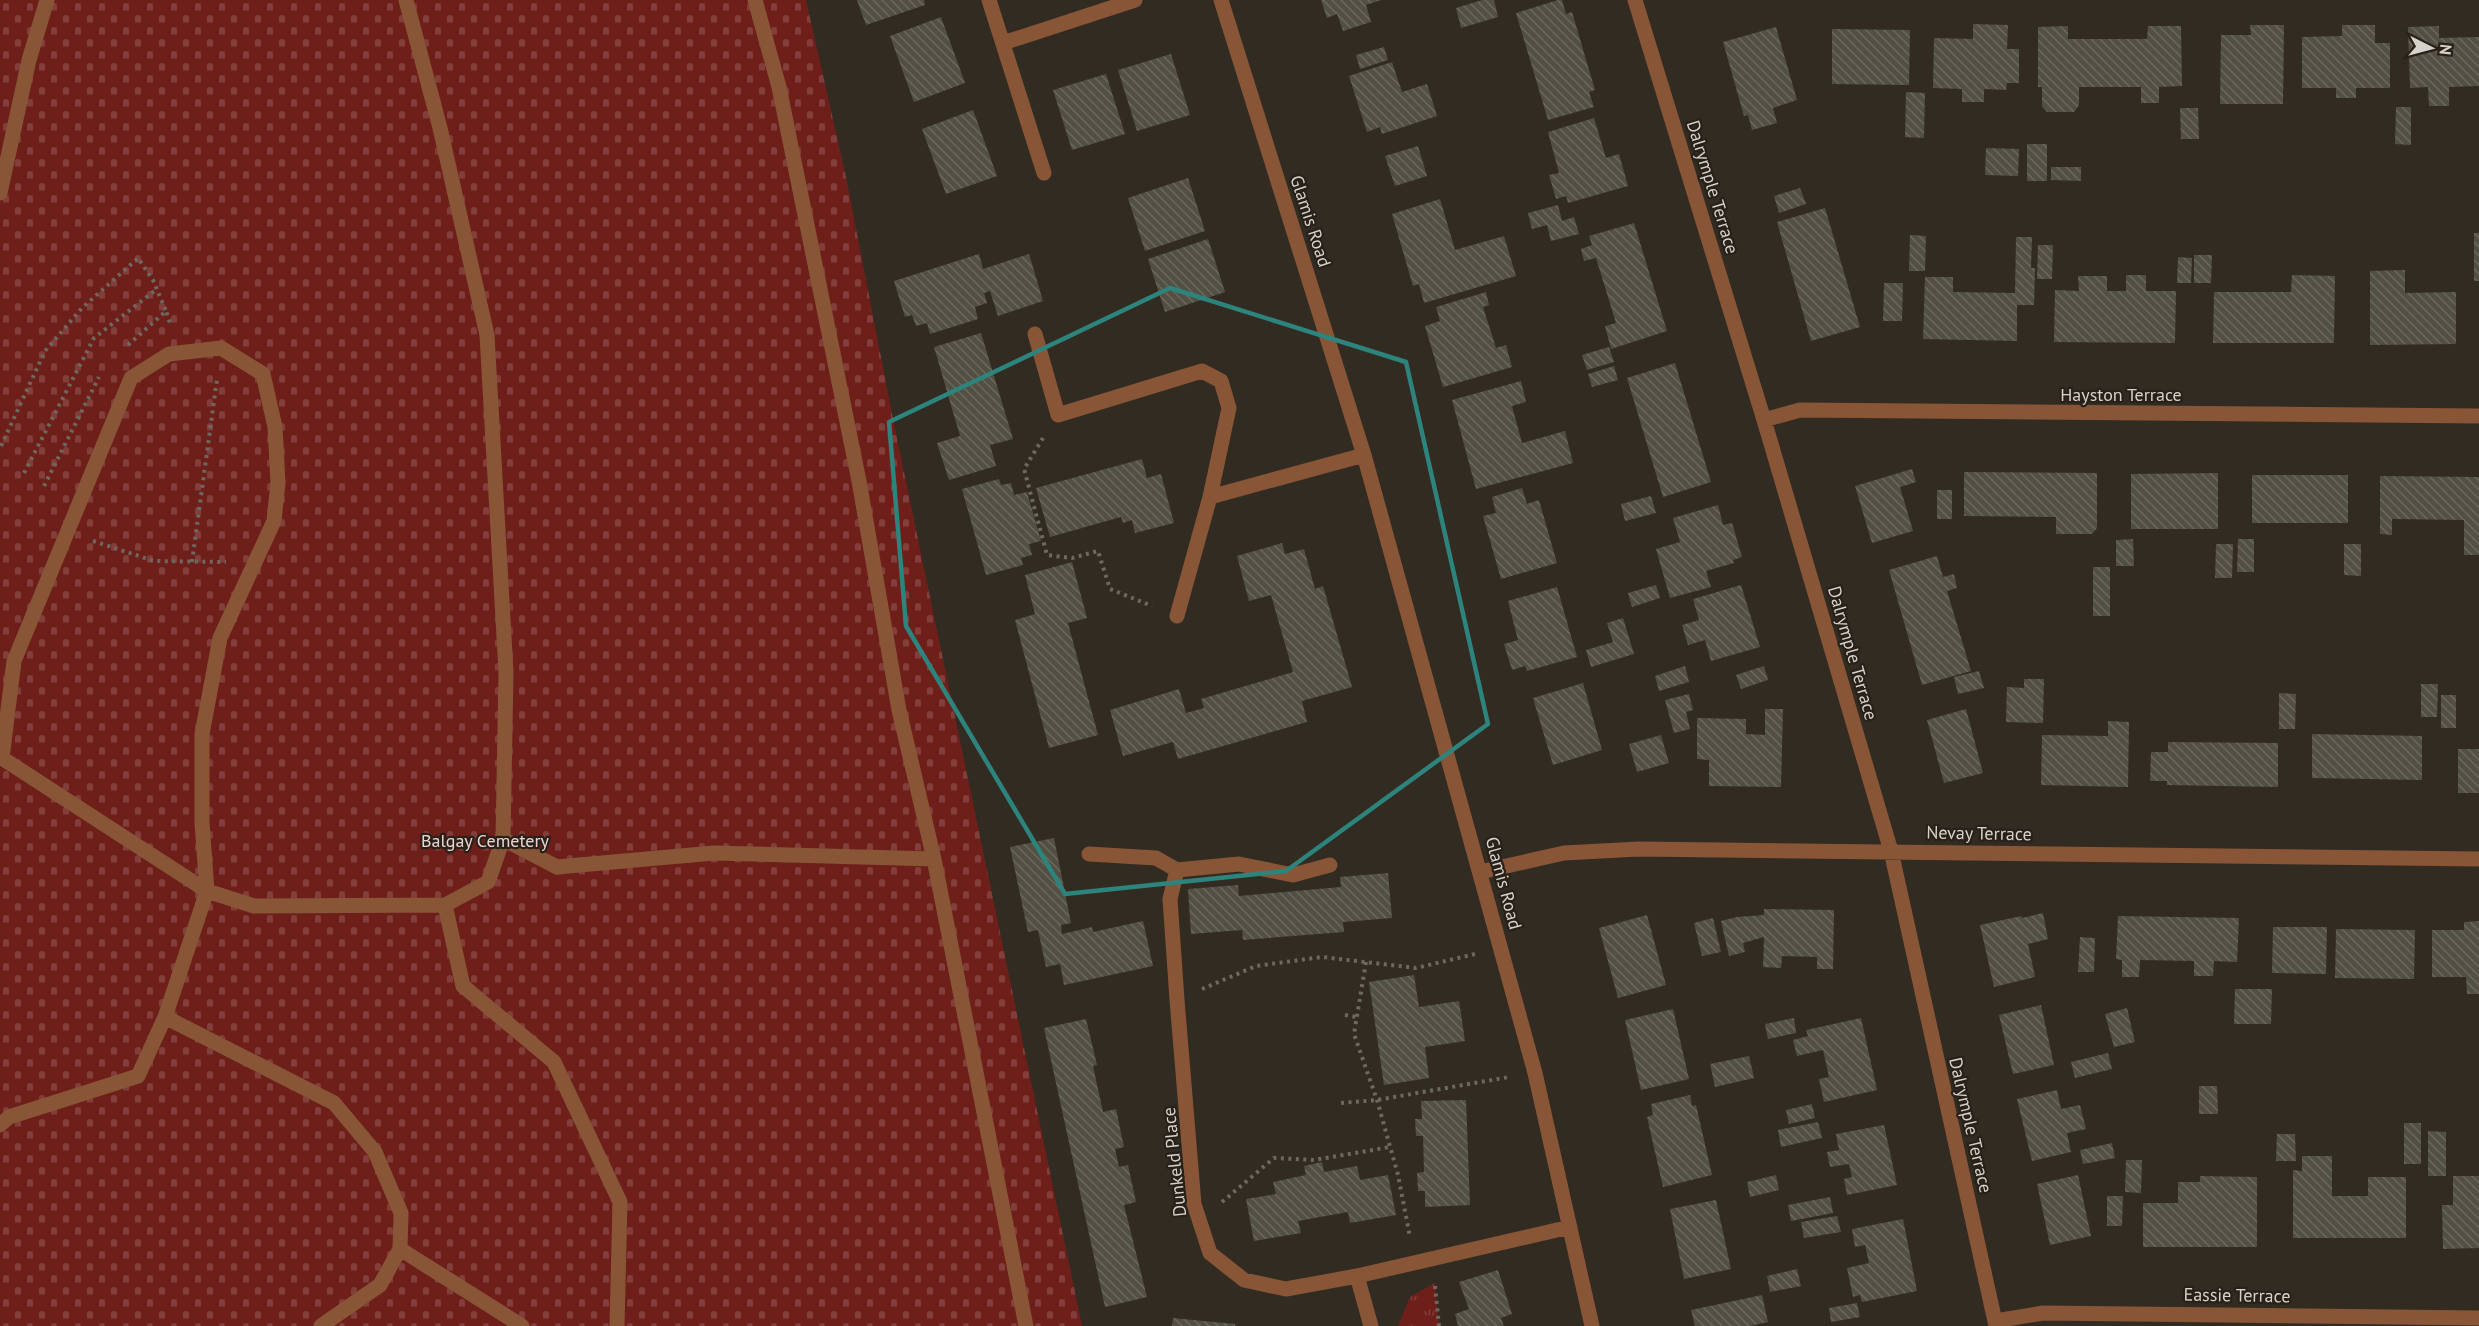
<svg xmlns="http://www.w3.org/2000/svg" width="2479" height="1326" font-family="'PT Sans',sans-serif">
<style>
.grass{fill:url(#grass-tufts)}
.cemetery{fill:url(#cemetery-stones)}
.building{fill:url(#building-back-hatch)}
.lines{fill:none;stroke-linecap:round;stroke-linejoin:round}
.path{stroke:#6f6860;stroke-width:4;stroke-dasharray:3 4.5;stroke-linecap:butt}
.minor{stroke:#885537;stroke-width:15}
.marked{fill:none;stroke:#2d847c;stroke-width:4.5;stroke-linejoin:round}
.labels{text-anchor:middle;dominant-baseline:central;stroke-width:4.5;stroke-linejoin:round;paint-order:stroke}
.street-label{font-size:18px;fill:#d6d1cb;stroke:#282119}
.park-label{font-size:18px;fill:#eed4d0;stroke:#282119}
</style>
<defs>
<pattern id="grass-tufts" width="24" height="20" patternUnits="userSpaceOnUse" patternTransform="scale(1.5)"><rect width="24" height="20" fill="#6e1f1a"/><path d="M3 7l-1-3M5 7V3M7 7l1-3M15 17l-1-3M17 17v-4M19 17l1-3" fill="none" stroke="#823e3a"/></pattern>
<pattern id="cemetery-stones" width="16" height="16" patternUnits="userSpaceOnUse" patternTransform="scale(1.5)"><rect width="16" height="16" fill="#6e1f1a"/><path d="M2 7V4a2 2 0 0 1 4 0v3zM10 15v-3a2 2 0 0 1 4 0v3z" fill="#823e3a"/></pattern>
<pattern id="building-back-hatch" width="6" height="6" patternUnits="userSpaceOnUse" patternTransform="scale(1.5)"><rect width="6" height="6" fill="#524f43"/><path d="M-1 5l2 2M0 0l6 6M5-1l2 2" fill="none" stroke="#6a675d"/></pattern>
</defs>
<rect width="100%" height="100%" fill="#322b22"/>
<path class="grass" d="M1435 1283 1439 1326H1398L1410 1297Z"/>
<path class="cemetery" d="M0 0H806L846 177 894 424 1082 1326H0Z"/>
<path class="building" d="M857 0H924L925 5 866 25Z
M1321 0H1381L1366 5 1371 22 1343 31 1337 14 1327 18Z
M1482 0H1494L1498 17 1461 28 1456 8Z
M1558 0H1562L1566 14 1572 12 1595 90 1589 92 1594 107 1548 120 1516 13Z
M941 17 965 83 914 102 890 36Z
M1973 24 2008 25 2007 49H2019V83H2007L2006 90 1984 89V102H1962V89L1933 88 1934 38 1973 39Z
M2250 25H2284L2283 104H2220L2221 35H2251Z
M2342 25H2375V43H2390V88H2356V98H2336V88H2302V37L2342 36Z
M2068 26V39H2147L2148 26H2181L2182 86 2159 87V103H2141V87H2079V105L2074 112H2047L2042 106V87H2038V27Z
M2439 26V38L2479 37V86L2449 87V106H2429L2428 87 2410 88 2408 27Z
M1776 27 1797 100 1773 108 1777 123 1752 130 1748 115 1744 116 1723 42Z
M1832 29 1910 30 1909 85 1832 84Z
M1384 47 1388 60 1360 69 1356 55Z
M1171 54 1190 115 1137 131 1118 70Z
M1392 62 1402 92 1427 84 1437 116 1382 134 1380 127 1367 132 1349 76Z
M1106 74 1125 134 1072 150 1053 90Z
M1906 92 1925 93 1924 138 1905 137Z
M2396 107H2411V145L2395 144Z
M2180 108H2198L2199 139H2181Z
M973 110 997 176 946 194 922 129Z
M1594 118 1606 158 1619 154 1628 186 1568 203 1566 196 1556 199 1549 175 1559 173 1548 132Z
M2027 144H2047V181H2027Z
M1418 146 1427 176 1395 186 1385 156Z
M1986 148 2019 149 2018 176 1985 175Z
M2051 167H2081V181L2051 180Z
M1188 178 1205 231 1145 251 1128 198Z
M1800 188 1806 204 1779 213 1774 196Z
M1440 199 1455 250 1504 236 1516 276 1424 303 1419 284 1413 286 1392 214Z
M1558 205 1562 221 1574 217 1579 234 1551 241 1547 225 1532 229 1528 213Z
M1825 208 1860 327 1811 341 1777 222Z
M1634 223 1667 331 1611 349 1605 326 1616 323 1596 258 1584 261 1581 249 1592 245 1589 236Z
M2474 233H2479V281H2474Z
M1910 235 1926 236 1925 271H1909Z
M2016 237H2032L2031 268H2035L2034 305H2017V341L1923 339 1925 277H1953V292L2015 293Z
M1208 239 1225 292 1165 312 1148 259Z
M2038 245H2053L2052 279H2037Z
M979 254 983 269 1029 254 1043 301 998 316 990 291 984 293 987 303 975 307 978 319 930 334 927 323 916 326 912 315 905 317 894 281Z
M2194 255H2212L2211 283H2194Z
M2178 257 2192 258 2191 283H2177Z
M2405 270V293L2456 292V344L2370 345V271Z
M2126 275H2146V291H2176L2175 343 2054 342 2055 290 2079 291 2078 276H2107V291H2126Z
M2292 275 2335 276 2334 343H2213L2214 292H2291Z
M1884 283H1903L1902 321H1883Z
M1486 292 1489 305 1483 307 1496 348 1506 345 1512 367 1443 387 1425 326 1440 321 1436 307Z
M981 333 1013 439 990 445 996 466 949 480 937 443 960 436 934 347Z
M1609 347 1614 362 1587 370 1582 355Z
M1675 363 1711 482 1663 497 1627 378Z
M1614 366 1618 380 1592 387 1588 374Z
M1521 381 1526 402 1512 406 1522 443 1565 431 1573 463 1476 489 1452 400Z
M1142 459 1147 478 1161 474 1174 523 1135 533 1132 520 1123 523 1121 517 1050 537 1036 488Z
M1912 469 1916 482 1900 487 1913 531 1872 543 1855 486Z
M1964 472 2097 473V528L2092 534H2056V517L1964 516Z
M2218 473V529H2131V474Z
M2252 475H2348V523H2252Z
M2380 476 2479 477V555H2464V520L2392 519V535L2380 534Z
M999 479 1001 485 1011 483 1014 495 1027 492 1041 541 1029 544 1032 555 1021 558 1023 565 986 575 962 489Z
M1522 488 1527 504 1539 500 1557 563 1501 579 1483 516 1496 513 1492 497Z
M1937 490H1952V519H1937Z
M1651 496 1656 513 1625 521 1621 504Z
M1718 505 1723 525 1732 523 1742 557 1733 560 1734 563 1706 571 1711 587 1670 598 1656 549 1680 542 1673 518Z
M2133 539 2134 566H2116V540Z
M2238 539H2254V572H2237Z
M1282 543 1285 554 1304 549 1315 589 1323 586 1352 687 1302 701 1307 722 1178 759 1173 742 1123 756 1110 710 1179 689 1186 713 1204 708 1201 699 1293 672 1271 595 1249 601 1237 556Z
M2216 544H2233L2232 578H2215Z
M2344 544H2361V576L2344 575Z
M1937 556 1943 577 1954 574 1957 588 1947 591 1971 671 1922 685 1889 570Z
M1072 562 1087 618 1068 623 1098 735 1049 748 1015 620 1035 614 1025 575Z
M2093 567H2110V616H2093Z
M1656 585 1660 598 1632 607 1628 593Z
M1741 585 1760 647 1711 661 1705 640 1688 645 1682 625 1699 620 1693 599Z
M1557 587 1577 657 1527 671 1525 666 1512 670 1504 644 1518 640 1508 601Z
M1623 618 1634 654 1591 667 1586 650 1613 642 1607 623Z
M1685 666 1689 682 1659 691 1655 676Z
M1764 666 1768 680 1741 689 1736 675Z
M1979 671 1984 688 1958 694 1954 677Z
M2024 679H2044L2043 723 2006 722 2007 687 2024 688Z
M1583 683 1602 750 1553 765 1533 698Z
M2421 684H2438L2437 717H2421Z
M2279 693 2296 694 2295 729H2279Z
M1689 694 1693 710 1686 712 1690 729 1674 733 1665 700Z
M2441 695H2456V728H2441Z
M1765 709H1783L1781 787 1709 786V760L1697 759V718L1746 719V734L1765 735Z
M1966 709 1983 773 1944 783 1927 720Z
M2108 721 2129 722 2128 787 2041 785 2042 735 2108 736Z
M2312 734 2422 736V780L2312 778Z
M1661 735 1669 763 1637 772 1629 744Z
M2168 742 2278 743V787L2167 785V781H2150L2151 752H2168Z
M2458 749H2479V793H2458Z
M1054 838 1071 923 1061 925 1062 934 1092 927 1093 932 1143 921 1153 966 1064 985 1060 964 1046 967 1038 930 1028 932 1010 847Z
M1388 873 1392 918 1343 922 1344 932 1243 940 1242 930 1191 934 1188 889 1238 885 1239 896 1341 887 1340 877Z
M1764 909 1834 910 1833 969H1817V957L1782 956 1781 968 1763 967 1764 937 1743 943 1745 952 1729 956 1721 921 1737 917 1764 915Z
M2043 913 2048 939 2028 944 2035 977 1994 987 1980 925 2021 916 2022 918Z
M1647 915 1666 985 1618 998 1599 928Z
M2118 916 2239 918 2237 962 2214 961 2213 976H2194V961L2140 960 2139 977H2122V960L2116 959Z
M1713 918 1721 952 1702 956 1694 923Z
M2479 921V994H2467L2466 977H2432V930H2464V922Z
M2273 927H2327L2326 974 2272 973Z
M2336 929 2415 930 2414 979 2335 978Z
M2080 937 2095 938 2094 972H2078Z
M1414 975 1419 1007 1459 1001 1465 1041 1425 1047 1429 1078 1384 1085 1369 982Z
M2235 989H2272L2271 1024H2234Z
M2041 1005 2054 1065 2013 1074 1999 1015Z
M2127 1008 2135 1042 2114 1047 2105 1014Z
M1673 1009 1689 1079 1641 1090 1625 1020Z
M1794 1018 1796 1033 1768 1039 1765 1024Z
M1861 1018 1877 1090 1824 1102 1819 1079 1829 1077 1823 1050 1797 1056 1793 1040 1808 1036 1806 1030Z
M1086 1019 1097 1065 1093 1066 1103 1112 1116 1109 1124 1147 1115 1149 1119 1167 1128 1165 1136 1202 1124 1205 1147 1297 1105 1307 1044 1028Z
M2108 1053 2112 1069 2075 1078 2071 1062Z
M1749 1056 1754 1078 1715 1087 1710 1064Z
M2199 1086H2217L2218 1114H2199Z
M2057 1090 2061 1109 2080 1105 2086 1129 2067 1133 2071 1152 2032 1161 2017 1099Z
M1690 1095 1692 1106 1696 1105 1712 1175 1663 1187 1647 1117 1653 1115 1651 1104Z
M1466 1100 1470 1205 1425 1207V1191H1418L1417 1173 1424 1172 1423 1136H1416L1415 1119H1422L1421 1101Z
M1812 1104 1815 1118 1789 1124 1786 1110Z
M1818 1122 1822 1138 1781 1147 1778 1130Z
M2404 1123H2421V1164H2404Z
M1884 1125 1897 1185 1847 1195 1844 1179 1852 1177 1849 1164 1830 1167 1827 1152 1839 1150 1836 1134Z
M2428 1131 2446 1132V1176H2428Z
M2277 1134H2295L2296 1161H2276Z
M2112 1143 2115 1158 2083 1164 2080 1150Z
M2302 1156H2332V1196H2368V1177H2406V1238H2293V1170L2302 1171Z
M2126 1160H2142L2141 1193 2125 1192Z
M1322 1162 1324 1172 1357 1166 1360 1180 1388 1175 1396 1215 1350 1223 1348 1212 1298 1221 1301 1233 1254 1241 1246 1199 1276 1194 1273 1182 1306 1175 1304 1166Z
M1776 1175 1779 1190 1750 1197 1747 1182Z
M2078 1175 2091 1236 2050 1245 2037 1184Z
M2200 1176 2257 1177V1247H2143V1203H2178V1182H2200Z
M2453 1176H2479V1248L2443 1249 2442 1205H2453Z
M2107 1196H2123L2122 1226H2107Z
M1830 1197 1833 1213 1791 1221 1788 1205Z
M1716 1200 1731 1269 1684 1279 1670 1209Z
M1837 1216 1841 1232 1804 1238 1801 1222Z
M1903 1219 1917 1291 1862 1302 1860 1295 1853 1297 1847 1268 1869 1263 1865 1245 1855 1247 1852 1229Z
M1797 1269 1801 1286 1770 1292 1767 1276Z
M1498 1270 1512 1314 1501 1318 1504 1326H1458L1455 1314 1469 1309 1459 1282Z
M1762 1295 1768 1322 1750 1326H1695L1691 1310Z
M1857 1303 1860 1317 1831 1322 1829 1308Z
M1173 1318 1235 1324V1326H1172Z"/>
<g class="lines">
<path class="path" d="M128 345 166 311 171 326
M1043 438 1024 469 1047 555 1072 558 1098 551 1110 589 1152 606
M1 446 45 351 82 308 138 258 153 280 166 311
M24 473 94 338 157 289
M44 486 99 377
M93 541 154 561 226 562
M192 562 217 379
M1366 962 1354 1034 1377 1100 1398 1175 1410 1237
M1202 989 1256 966 1322 957 1416 968 1475 954
M1345 1015 1356 1017
M1341 1103 1377 1100 1509 1077
M1222 1202 1274 1158 1314 1160 1390 1147
M1435 1286 1439 1326"/>
<path class="minor" d="M755 0 779 87 859 481 899 710 934 859 1026 1326
M989 0 1044 173
M1221 0 1364 455 1535 1073 1592 1326
M1635 0 1764 420 1891 851 1996 1326
M1003 43 1135 0
M0 193 29 60 47 0
M1035 334 1058 415 1202 371 1221 381 1229 408 1210 497 1177 616
M1764 420 1800 410 2479 416
M1210 497 1364 455
M0 751 2 758 207 891 254 906 445 905 488 882 503 839 506 672 487 335 440 128 406 0
M503 839 557 867 714 853 934 859
M1089 854 1156 858 1177 870 1239 864 1293 875 1330 865
M1177 870 1170 899 1177 1000 1194 1204 1210 1253 1244 1280 1286 1289 1357 1276 1570 1227
M1480 872 1564 853 1639 849 2479 859
M445 905 463 986 554 1062 620 1202 617 1326
M165 1017 334 1103 375 1152 401 1213 400 1249 380 1285 321 1326
M0 1125 9 1117 138 1076 165 1017 207 891 202 823V734L220 638 274 521 278 483 275 427 263 374 221 348 169 354 131 378 14 661 2 758
M400 1249 522 1326
M1357 1276 1371 1326
M1995 1321 2043 1313 2479 1318"/>
</g>
<path class="marked" d="M1170 288 1406 362 1488 724 1286 871 1065 894 906 626 889 422Z"/>
<g class="labels">
<g class="street-label">
<text transform="translate(1713 187) rotate(73)">Dalrymple Terrace</text>
<text transform="translate(1311 221) rotate(72)">Glamis Road</text>
<text x="2121" y="394">Hayston Terrace</text>
<text transform="translate(1853 653) rotate(74)">Dalrymple Terrace</text>
<text transform="translate(1979 833) rotate(1)">Nevay Terrace</text>
<text transform="translate(1504 883) rotate(75)">Glamis Road</text>
<text transform="translate(1971 1125) rotate(77)">Dalrymple Terrace</text>
<text transform="translate(1174 1162) rotate(-96)">Dunkeld Place</text>
<text transform="translate(2237 1295) rotate(1)">Eassie Terrace</text>
</g>
<g class="park-label">
<text x="485" y="840">Balgay Cemetery</text>
</g>
</g>
<g transform="translate(2431 48) rotate(96)" stroke="#282119" stroke-width="4.5" paint-order="stroke">
<path d="M0-4.5L10 22L0 15L-10 22Z" fill="#d6d1cb"/>
<text y="-9" font-size="16" font-weight="bold" text-anchor="middle" fill="#d6d1cb">N</text>
</g>
</svg>
